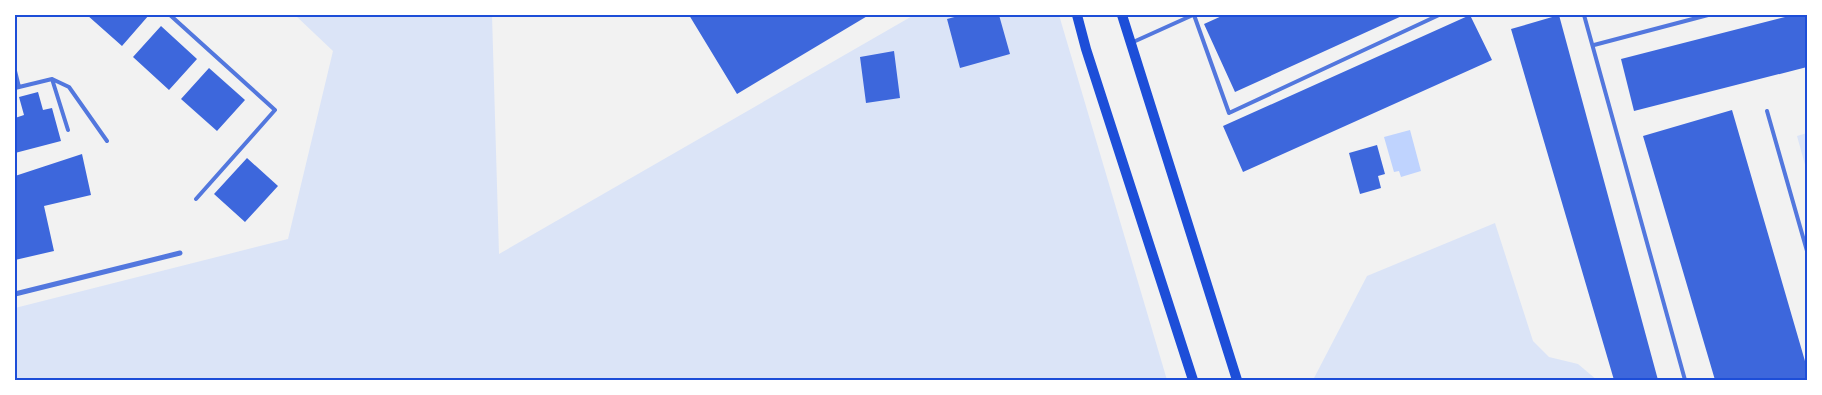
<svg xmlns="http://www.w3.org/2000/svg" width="1822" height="395" font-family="Karla,sans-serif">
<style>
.green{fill:#dbe4f7}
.water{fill:#bfd3fe}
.building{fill:#3d67dc}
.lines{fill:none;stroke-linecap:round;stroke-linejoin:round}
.service{stroke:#5277de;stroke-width:4}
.minor{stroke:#5277de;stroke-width:5}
.secondary{stroke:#1d4ed8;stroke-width:10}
.neatline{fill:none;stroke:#1d4ed8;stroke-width:2}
</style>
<rect width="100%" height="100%" fill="#f2f2f2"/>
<path class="green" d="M295 15H492L499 254 914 15H1059L1167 380H15V308L288 239 333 51Z
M1807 133V172L1797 136Z
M1495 223 1533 341 1549 357 1578 364 1597 380H1313L1367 276Z"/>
<path class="water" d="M1410 130 1421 171 1401 177 1399 171 1394 172 1384 137Z"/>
<path class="building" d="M87 15H149L122 46Z
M689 15H869L737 94Z
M962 15H999L1010 54 960 68 947 19Z
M1224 15H1404L1235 92 1204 24Z
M1470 15 1492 60 1243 172 1223 126Z
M1559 15 1658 380H1614L1511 29Z
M1793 15H1807V67L1634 111 1621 59Z
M161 26 197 59 169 90 133 57Z
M894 51 900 98 866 103 860 57Z
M209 68 245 100 217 131 181 99Z
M38 92 43 110 52 108 61 141 15 153V118L24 115 19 97Z
M1732 110 1807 368V380H1715L1643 136Z
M1377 145 1385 174 1378 176 1381 188 1360 194 1349 153Z
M82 154 91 195 44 206 54 251 15 260V176Z
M247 158 278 186 245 222 214 194Z"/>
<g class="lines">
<path class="service" d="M170 15 275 110 196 199
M1194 15 1229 113 1439 15
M1584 15 1685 380
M1131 43 1193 15
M1594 45 1708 15
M15 71 19 87
M52 79 68 130
M15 88 52 79 69 87 107 141
M1767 111 1807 251"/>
<path class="minor" d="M15 294 180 253"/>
<path class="secondary" d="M1077 15 1086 49 1193 380
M1122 15 1237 380"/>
</g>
<rect width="1822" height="395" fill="none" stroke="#ffffff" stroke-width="32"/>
<rect x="16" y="16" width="1790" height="363" class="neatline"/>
</svg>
